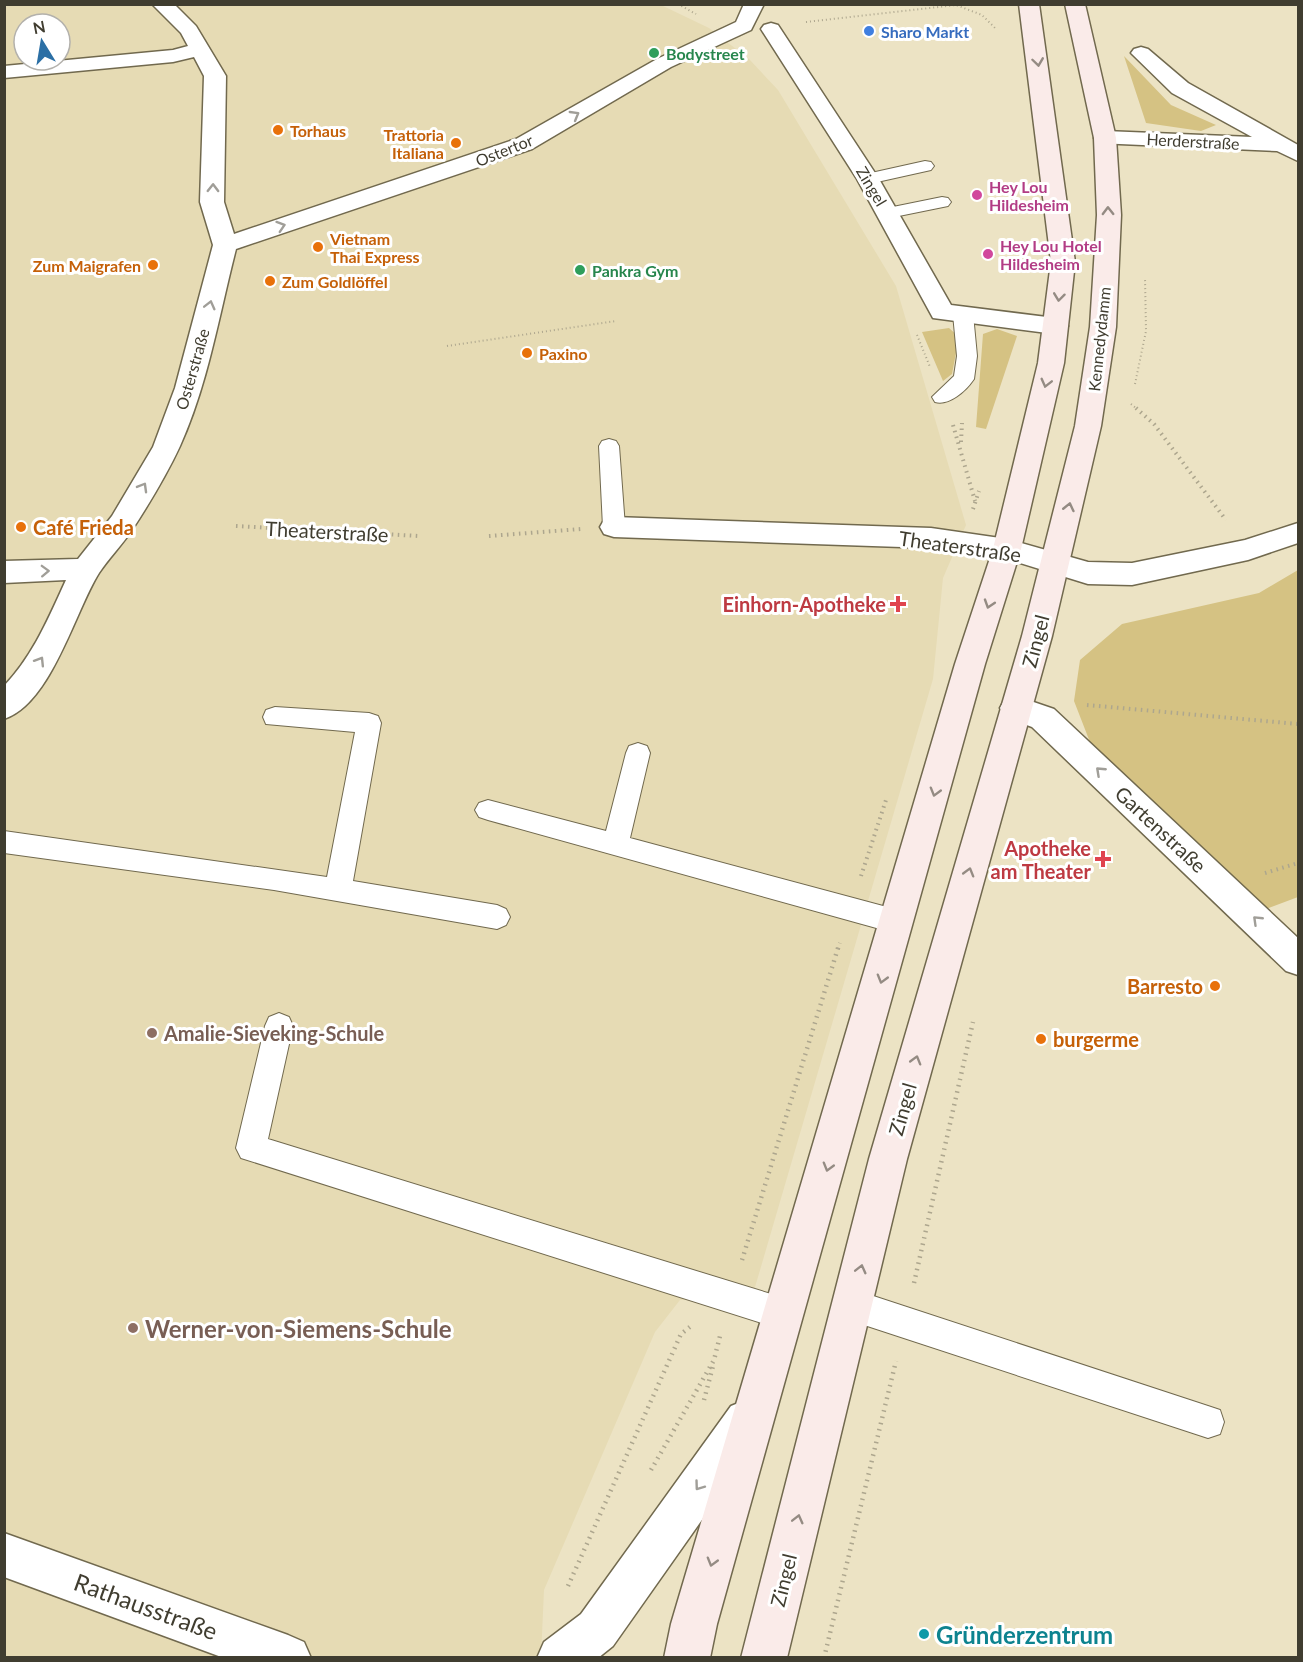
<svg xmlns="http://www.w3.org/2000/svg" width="1303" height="1662" font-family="Lato,sans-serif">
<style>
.built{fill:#e6dbb4;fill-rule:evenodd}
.green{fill:#d5c283}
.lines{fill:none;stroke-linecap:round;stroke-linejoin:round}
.lane-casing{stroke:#71694e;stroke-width:2}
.street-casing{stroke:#71694e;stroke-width:3}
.secondary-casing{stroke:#71694e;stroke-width:3}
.path-far2{stroke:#ada68e;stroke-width:2;stroke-dasharray:1 3;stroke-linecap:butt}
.path-far1{stroke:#ada68e;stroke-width:4;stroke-dasharray:1.5 4.5;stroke-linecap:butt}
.path{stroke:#ada68e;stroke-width:4.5;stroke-dasharray:1.5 5;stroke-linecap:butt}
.lane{fill:#fff;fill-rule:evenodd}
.street{fill:#fff;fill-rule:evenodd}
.secondary{fill:#faebe9;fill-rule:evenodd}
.oneway{stroke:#948b83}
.oneway2{stroke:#a09e98}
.shop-dot{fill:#3f7fe0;stroke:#fff;stroke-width:2}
.leisure-dot{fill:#2e9e5b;stroke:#fff;stroke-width:2}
.food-dot{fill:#e8710a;stroke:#fff;stroke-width:2}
.hotel-dot{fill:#d1479c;stroke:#fff;stroke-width:2}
.health-dot{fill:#e0444e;stroke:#fff;stroke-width:2}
.education-dot{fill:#8d6e63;stroke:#fff;stroke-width:2}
.culture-dot{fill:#0f9aa8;stroke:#fff;stroke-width:2}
.labels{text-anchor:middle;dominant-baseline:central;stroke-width:6;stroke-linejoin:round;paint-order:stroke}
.far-shop-label{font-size:16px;font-weight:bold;fill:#366cbe;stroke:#fff;text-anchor:start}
.far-leisure-label{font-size:16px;font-weight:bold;fill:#27864d;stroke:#fff;text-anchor:start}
.far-food-label{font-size:16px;font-weight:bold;fill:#c56008;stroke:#fff;text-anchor:start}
.far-street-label{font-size:16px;fill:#403d30;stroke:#fff}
.far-hotel-label{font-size:16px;font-weight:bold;fill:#b23c85;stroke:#fff;text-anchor:start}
.food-label{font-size:20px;font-weight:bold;fill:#c56008;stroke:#fff;text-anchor:start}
.street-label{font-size:20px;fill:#403d30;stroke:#fff}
.health-label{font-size:20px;font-weight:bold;fill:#be3a42;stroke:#fff;text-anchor:end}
.education-label{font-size:20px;font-weight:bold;fill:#785e54;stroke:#fff;text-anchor:start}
.near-education-label{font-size:24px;font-weight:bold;fill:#785e54;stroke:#fff;text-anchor:start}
.near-street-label{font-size:24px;fill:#403d30;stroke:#fff}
.near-culture-label{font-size:24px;font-weight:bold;fill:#0d838f;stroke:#fff;text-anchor:start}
</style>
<rect width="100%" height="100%" fill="#ece3c4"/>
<path class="built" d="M5 5H661L709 28 749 59 778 90 896 286 966 525 943 578 933 679 753 1294 680 1300 655 1332 544 1590 541 1657 5 1658ZM24 24H60V60H24Z"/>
<path class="green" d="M1124 56 1171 105 1216 125 1201 131 1146 123Z
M949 328 959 337 952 374 943 381 922 332Z
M997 329 1017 336 986 429 976 427 983 334Z
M1298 570V897L1266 909 1095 755 1074 701 1080 660 1122 624 1259 593Z"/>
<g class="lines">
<g class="lane-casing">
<path id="lane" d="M925 161 931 162 934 166 931 170 868 184 859 179 862 175Z
M942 197 948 198 951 202 948 206 889 218 880 213 883 209Z
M963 308 970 310 973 314 977 356 974 379C966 391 949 406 935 402L932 397 954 376 957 356 953 314 956 310Z
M609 439 616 441 619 446 625 527 622 533 614 535 606 533 603 527 599 446 602 441Z
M275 707 369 713 378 716 381 723 353 881 497 905 506 909 510 917 506 925 497 929 274 890 4 853V831L327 877 355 732 266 724 263 717 266 710Z
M638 743 647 746 650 753 630 838 898 910 907 914 911 922 907 930 898 934 488 820 479 817 475 810 479 803 488 800 606 831 626 753 629 746Z
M279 1013 289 1017 293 1026 268 1139 784 1298 795 1303 800 1314 795 1325 784 1330 241 1158 236 1148 265 1026 269 1017Z
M852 1289 1208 1406 1220 1410 1224 1422 1220 1434 1208 1438 852 1321 841 1316 836 1305 841 1294Z"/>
</g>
<g class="street-casing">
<path id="street" d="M152 4H174L196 26 226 76 224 202 234 234 516 139 657 59 736 22 744 4H764L751 30 671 67 532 149 236 249C219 315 208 384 180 446 167 474 149 504 132 530 122 545 109 558 99 573 75 611 51 704 4 719V686C33 656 49 617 66 580L4 583V561L78 559 112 516 153 447 175 388 213 245 200 202 204 76 194 57 173 62 4 78V66L173 50 188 46 181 33Z
M771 23 778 25 879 179 951 305 1055 318 1064 320 1068 326 1064 332 1055 334 933 318 857 179 761 29 764 25Z
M1141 47 1148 49 1188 83 1298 145V161L1277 151 1097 143 1094 138 1097 133 1105 131 1252 137 1172 93 1131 53 1134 49Z
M614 517 931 528 1007 539 1088 562 1132 563 1245 540 1298 523V543L1248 560 1132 585 1088 584 1007 559 931 548 614 537 604 534 600 527 604 520Z
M1016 696 1054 709 1298 938V975L1286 971 1032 727 1005 717 1000 708 1005 699Z
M746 1400 761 1406 767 1421 761 1436 613 1646 598 1658H537L544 1642 581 1614 731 1406Z
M4 1533 288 1635 304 1642 311 1658H224L4 1577Z"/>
</g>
<g class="secondary-casing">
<path id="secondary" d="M1019 4H1039L1075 262 1064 363 1021 549 985 664 717 1624 710 1658H664L671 1624 955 664 993 549 1038 363 1051 262Z
M1065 4H1085L1116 138 1121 215 1116 327 1101 426 1052 636 907 1159 787 1658H741L869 1159 1022 636 1075 426 1090 327 1097 215 1094 138Z"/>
</g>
<path class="path-far2" d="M678 4 696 14
M806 22 956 5 982 15 996 29
M917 335 930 367
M447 346 616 321
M1135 384 1146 331 1145 278
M1131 404 1137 409"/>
<path class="path-far1" d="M1136 408 1154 424 1226 520
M953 425 975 501
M961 442 962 423
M973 509 979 491
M236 526 419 536
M489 536 581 529
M1087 705 1298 724
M1265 873 1298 863
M861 876 886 800
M838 949 840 943"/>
<path class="path" d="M742 1260 838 948
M914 1283 973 1022
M704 1400 713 1366
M651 1470 714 1360 720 1336
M568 1586 681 1334 691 1326
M824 1658 896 1361"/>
<use href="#lane" class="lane"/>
<use href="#street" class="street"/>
<use href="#secondary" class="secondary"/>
</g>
<defs><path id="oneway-chevron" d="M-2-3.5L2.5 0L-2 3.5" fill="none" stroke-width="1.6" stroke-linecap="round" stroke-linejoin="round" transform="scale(1.5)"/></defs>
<g class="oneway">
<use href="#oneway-chevron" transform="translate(1038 62) rotate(82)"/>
<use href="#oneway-chevron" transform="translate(1108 211) rotate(-91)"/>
<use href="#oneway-chevron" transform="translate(1059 297) rotate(97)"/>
<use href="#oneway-chevron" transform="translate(1046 383) rotate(104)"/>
<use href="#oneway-chevron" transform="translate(1069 507) rotate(-77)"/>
<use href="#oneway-chevron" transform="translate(989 604) rotate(108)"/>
<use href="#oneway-chevron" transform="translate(935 792) rotate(106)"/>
<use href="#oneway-chevron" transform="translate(969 872) rotate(-74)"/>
<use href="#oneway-chevron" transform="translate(882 979) rotate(106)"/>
<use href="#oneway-chevron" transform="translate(916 1060) rotate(-74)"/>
<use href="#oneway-chevron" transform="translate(828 1167) rotate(106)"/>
<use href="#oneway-chevron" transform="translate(861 1269) rotate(-76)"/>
<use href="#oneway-chevron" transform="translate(798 1519) rotate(-76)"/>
<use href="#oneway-chevron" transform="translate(712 1562) rotate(106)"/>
</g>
<g class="oneway2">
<use href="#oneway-chevron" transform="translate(575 115) rotate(-30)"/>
<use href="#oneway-chevron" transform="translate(213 188) rotate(-89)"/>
<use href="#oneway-chevron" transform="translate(281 226) rotate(-18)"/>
<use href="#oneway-chevron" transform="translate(210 305) rotate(-76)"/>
<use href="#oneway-chevron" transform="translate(143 487) rotate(-60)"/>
<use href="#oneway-chevron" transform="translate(45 571) rotate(-2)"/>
<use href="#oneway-chevron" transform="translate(40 661) rotate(-58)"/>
<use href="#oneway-chevron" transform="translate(1100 771) rotate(-137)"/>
<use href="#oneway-chevron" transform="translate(1257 920) rotate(-136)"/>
<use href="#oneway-chevron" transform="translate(699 1486) rotate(126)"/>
</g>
<circle class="shop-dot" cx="869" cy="31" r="6"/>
<g class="leisure-dot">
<circle cx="654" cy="53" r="6"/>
<circle cx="580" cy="270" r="6"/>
</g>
<g class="food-dot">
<circle cx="278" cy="130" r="6"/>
<circle cx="456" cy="143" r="6"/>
<circle cx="318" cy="247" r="6"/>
<circle cx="153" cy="265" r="6"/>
<circle cx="270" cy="281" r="6"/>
<circle cx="527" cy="353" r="6"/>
<circle cx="21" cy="527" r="6"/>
<circle cx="1215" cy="986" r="6"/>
<circle cx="1041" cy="1039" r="6"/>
</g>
<g class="hotel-dot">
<circle cx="977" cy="195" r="6"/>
<circle cx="988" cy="254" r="6"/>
</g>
<g class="health-dot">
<path d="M895 595h6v6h6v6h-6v6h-6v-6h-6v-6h6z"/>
<path d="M1100 850h6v6h6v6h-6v6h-6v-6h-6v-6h6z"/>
</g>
<g class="education-dot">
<circle cx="152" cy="1033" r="6"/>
<circle cx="133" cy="1328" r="6"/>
</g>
<circle class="culture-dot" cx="924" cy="1634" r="6"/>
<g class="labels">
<g class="far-shop-label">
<text x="881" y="31">Sharo Markt</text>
</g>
<g class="far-leisure-label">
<text x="666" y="53">Bodystreet</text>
<text x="592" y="270">Pankra Gym</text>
</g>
<g class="far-food-label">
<text x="290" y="130">Torhaus</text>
<text x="444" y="134" text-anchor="end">Trattoria<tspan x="444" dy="18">Italiana</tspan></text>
<text x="330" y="238">Vietnam<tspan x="330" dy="18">Thai Express</tspan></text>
<text x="141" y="265" text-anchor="end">Zum Maigrafen</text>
<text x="282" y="281">Zum Goldlöffel</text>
<text x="539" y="353">Paxino</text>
</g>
<g class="far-street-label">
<text transform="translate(1193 141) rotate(3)">Herderstraße</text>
<text transform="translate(504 150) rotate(-22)">Ostertor</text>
<text transform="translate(872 186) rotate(59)">Zingel</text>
<text transform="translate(1099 339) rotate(-84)">Kennedydamm</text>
<text transform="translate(192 369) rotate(-74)">Osterstraße</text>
</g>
<g class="far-hotel-label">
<text x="989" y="186">Hey Lou<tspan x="989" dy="18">Hildesheim</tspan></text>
<text x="1000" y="245">Hey Lou Hotel<tspan x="1000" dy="18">Hildesheim</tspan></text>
</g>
<g class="food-label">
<text x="33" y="527">Café Frieda</text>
<text x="1203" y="986" text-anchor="end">Barresto</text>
<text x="1053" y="1039">burgerme</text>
</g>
<g class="street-label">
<text transform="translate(327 531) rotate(3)">Theaterstraße</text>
<text transform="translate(960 546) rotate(8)">Theaterstraße</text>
<text transform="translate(1035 641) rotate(-75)">Zingel</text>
<text transform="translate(1161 829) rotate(43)">Gartenstraße</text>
<text transform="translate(902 1109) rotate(-74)">Zingel</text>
<text transform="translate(783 1580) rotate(-76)">Zingel</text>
</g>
<g class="health-label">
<text x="886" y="604">Einhorn-Apotheke</text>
<text x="1091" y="848">Apotheke<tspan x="1091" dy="23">am Theater</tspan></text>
</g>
<g class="education-label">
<text x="164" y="1033">Amalie-Sieveking-Schule</text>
</g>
<g class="near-education-label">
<text x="145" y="1328">Werner-von-Siemens-Schule</text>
</g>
<g class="near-street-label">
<text transform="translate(146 1606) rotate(20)">Rathausstraße</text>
</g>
<g class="near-culture-label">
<text x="936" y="1634">Gründerzentrum</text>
</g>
</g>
<rect width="1303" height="1662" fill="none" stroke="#403d30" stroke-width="12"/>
<g transform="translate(42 42) rotate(349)"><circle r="28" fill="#ffffff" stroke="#b3b1ac" stroke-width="1.5"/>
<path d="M0-4.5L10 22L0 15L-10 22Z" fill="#2b6fa5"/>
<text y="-9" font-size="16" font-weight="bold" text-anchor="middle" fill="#403d30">N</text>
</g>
</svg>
